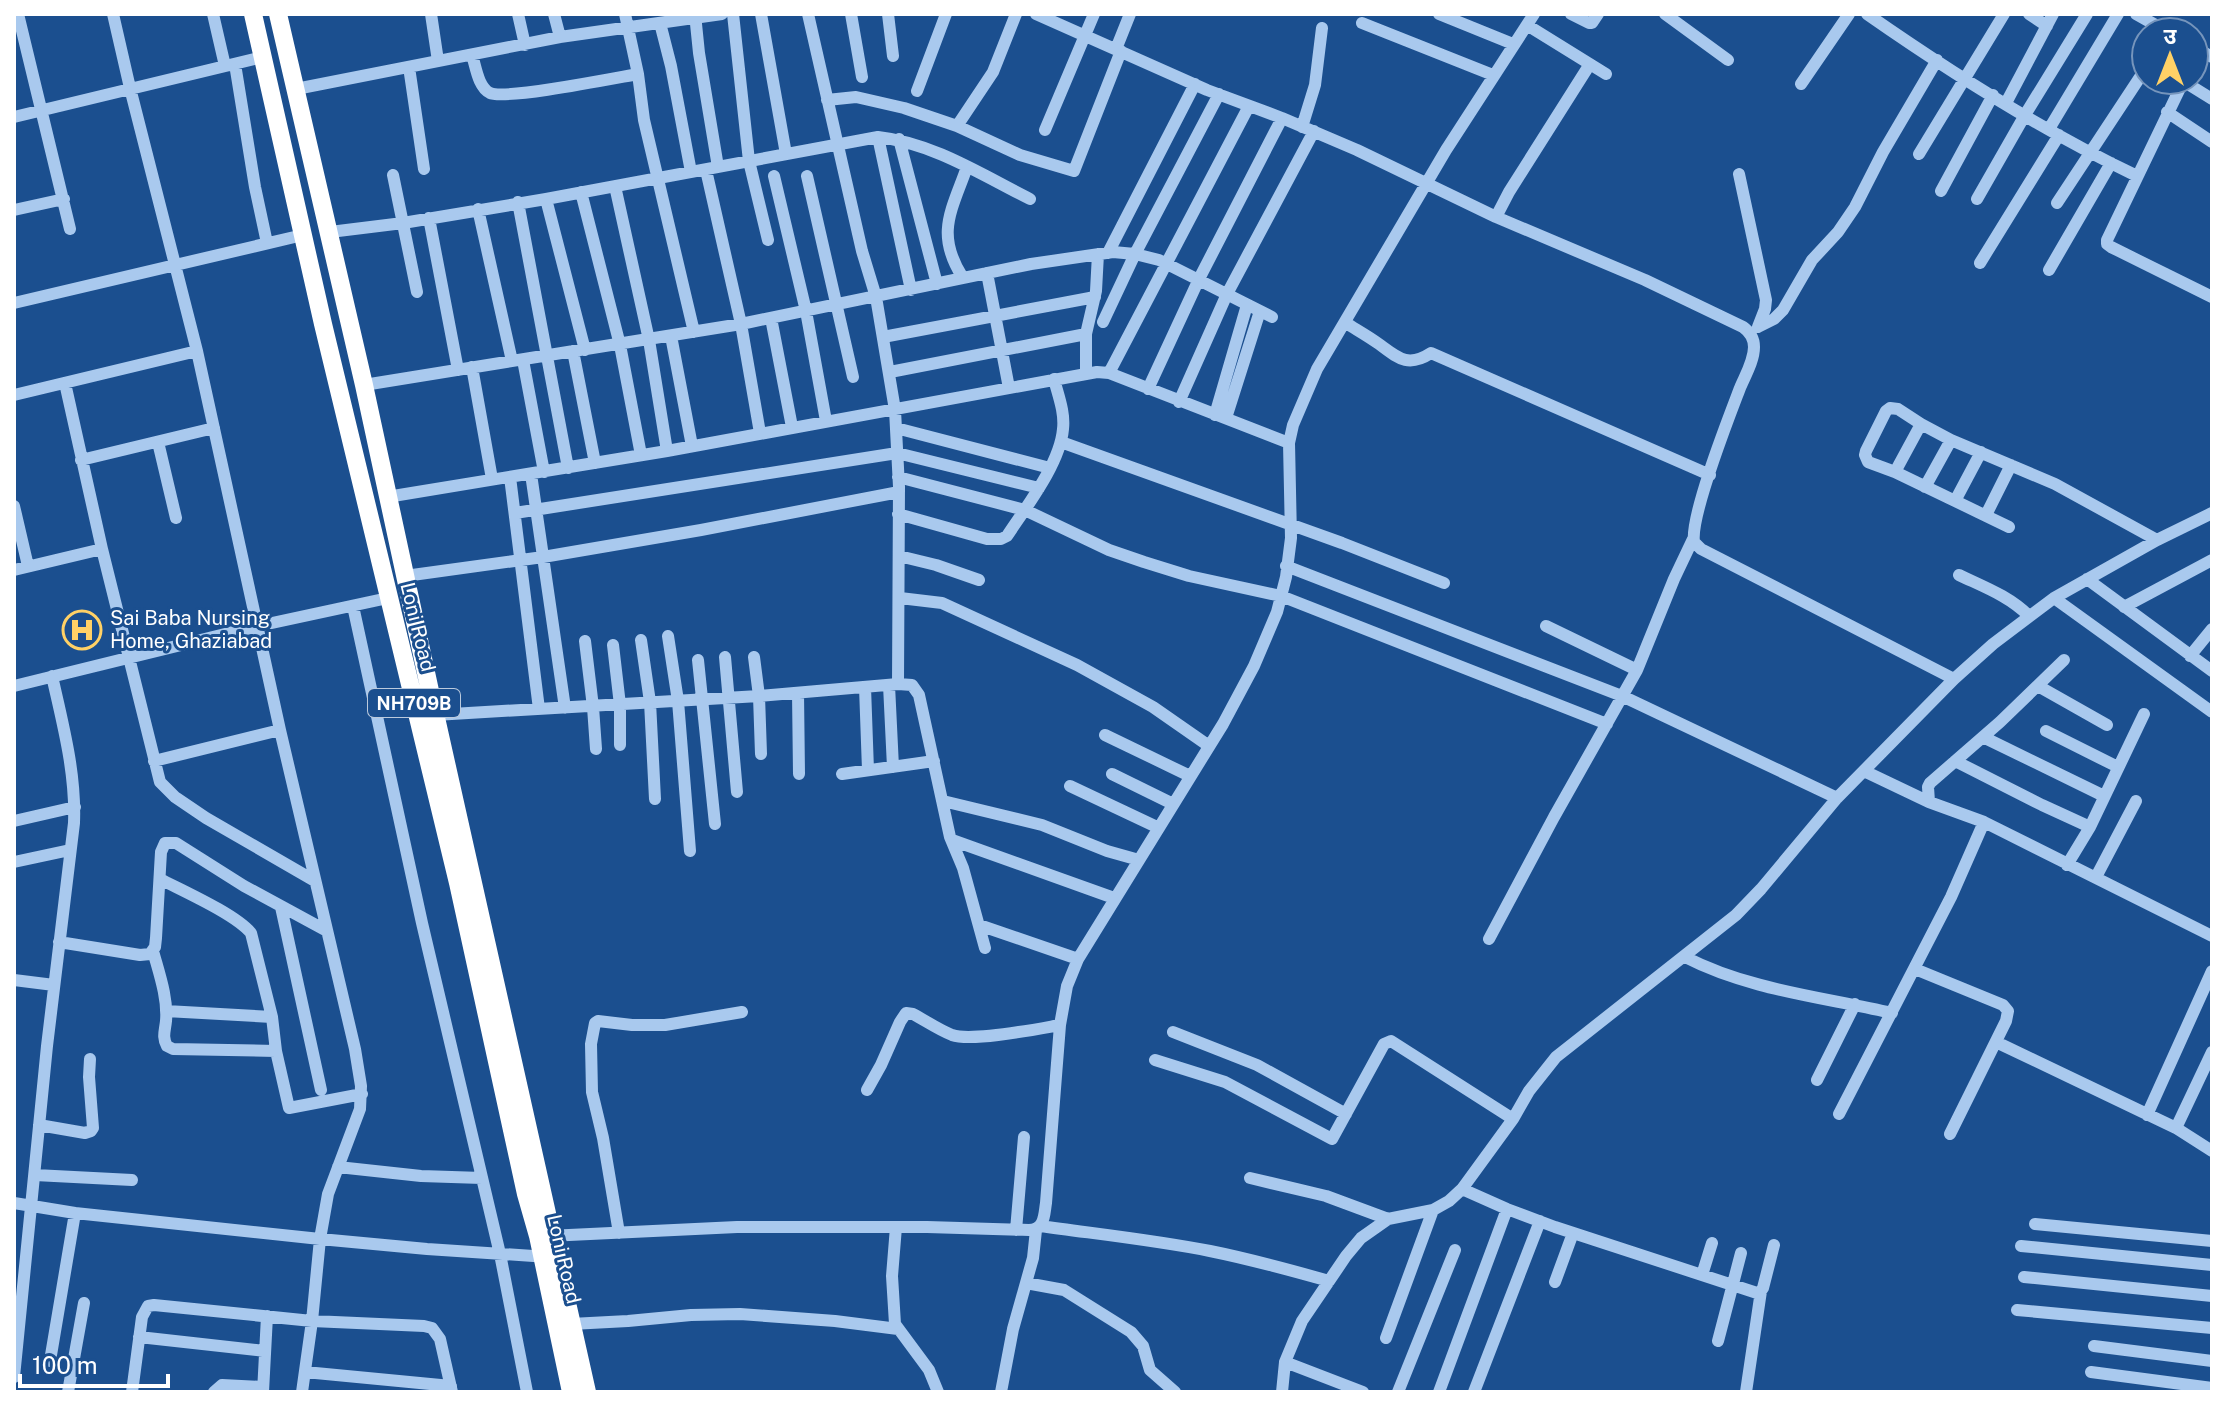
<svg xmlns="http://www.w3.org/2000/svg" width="2226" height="1406" font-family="'Public Sans','Noto Sans Devanagari',sans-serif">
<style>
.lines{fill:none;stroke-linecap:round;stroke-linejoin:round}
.minor{stroke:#a9c9ee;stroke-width:12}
.highway{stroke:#fff;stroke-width:18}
.labels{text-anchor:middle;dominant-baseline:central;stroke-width:6;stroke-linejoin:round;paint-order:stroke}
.shield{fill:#1b4f8f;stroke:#bbcadd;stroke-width:2}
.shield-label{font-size:18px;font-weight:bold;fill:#fff}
.poi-label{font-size:20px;fill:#fff;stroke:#1b4f8f;text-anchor:start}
.street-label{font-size:20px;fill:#fff;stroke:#1b4f8f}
</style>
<rect width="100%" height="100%" fill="#1b4f8f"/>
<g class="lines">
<path class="minor" d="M18 14 70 229
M113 14 130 88 197 351 280 730 355 1049 361 1086 360 1109 328 1194 320 1239 312 1321 302 1392
M213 14 225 66
M431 14 438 61
M518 14 525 45
M554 14 560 37
M625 14 638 74 644 120 694 332
M695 14 699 53 718 167
M733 14 749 161 768 240
M761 14 786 154
M808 14 862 251 876 297 895 410 899 487 898 684
M851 14 862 77
M888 14 893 56
M1036 14 1207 90 1282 118 1357 150 1496 217 1645 280 1743 327C1750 332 1754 338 1754 347 1754 361 1745 376 1740 388 1729 417 1690 516 1694 542L1701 549 1954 679
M1439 14 1513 44
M1571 14 1589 23H1592L1598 14
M1665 14 1728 60
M1867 14C1953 74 2043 131 2137 176
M2029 14 2047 26
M2136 14 2168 32
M660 23 671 66 691 172
M1362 23 1493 75
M1527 25 1606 74
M2194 47 2212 57
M1116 49 1130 14
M472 55C476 67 478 87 490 93 505 100 615 78 638 74
M235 64 255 187 267 243
M409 67 424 169
M2184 80 2107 240V244L2111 247 2212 297
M2183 81 2212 99
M1801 84 1849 14
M296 89 560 37 722 14
M917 91 946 14
M827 100 856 97 904 108 957 126 1020 155 1074 171 1121 51
M2006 103 2053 14
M2167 112 2212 142
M14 117 263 57
M957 126 993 72 1016 14
M1302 127 1315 85 1322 28
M2049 129 2118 14
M1045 130 1094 14
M878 137 911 290
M899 139 937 284
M1919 154 2004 14
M706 170 741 324 760 433
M1739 174 1766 300 1765 309 1758 327
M393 175 417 292
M774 176 806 311 826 421
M807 176 853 377
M615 186 649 340 667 451
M1941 191 1993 95
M581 192 620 345 641 455
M546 199 585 350
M1977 199 2025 115 2087 14
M518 202 568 468
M2057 203 2146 68
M478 209 512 361
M14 210 64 199
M1496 217 1509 192 1590 64
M429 218 458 370
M330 232 403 223 546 199 878 137C933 143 982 175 1030 199
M1108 253 1195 84
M1980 263 2059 135
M2049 270 2111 163
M987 273 1009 388
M963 278C935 234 951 212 967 167
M14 303 303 235
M771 318 792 427
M1103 322 1135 254 1219 94
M1346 323C1357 330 1368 336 1379 344 1398 358 1408 368 1431 353L1710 475
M1758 327 1774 319 1783 310 1812 260 1838 232 1855 207 1883 152 1937 60
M671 336 692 446
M883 337 1095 297
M573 351 595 463
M523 360 544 472
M472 367 492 479
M890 372 1086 334
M1086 373V334L1096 291 1098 254
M1109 373 1249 106
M65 383 102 549 160 782 175 797 206 818 315 881
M364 385 741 324 1031 264 1113 252 1135 254 1159 260 1272 317
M1148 389 1199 279 1282 118
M14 395 197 351
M1179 402 1227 294 1314 131
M1215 415 1247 305
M1226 418 1260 311
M896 428 1050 468
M158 442 176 518
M1061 442 1342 543 1444 583
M81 460 214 428
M1895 472 1921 424
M531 474 565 708
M510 477 539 709
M898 477 1025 510 1109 550 1144 562 1189 576 1281 596 1607 724
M1925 487 1951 440
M387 497 667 451 1097 372 1109 373 1289 443
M1955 501 1981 452
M14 506 28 566
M515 513 897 453 1039 488
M898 514 987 539H1001L1007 536C1026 507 1060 464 1063 429 1065 412 1058 395 1054 379
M1986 515 2011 465
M2009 527 1895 472 1868 462 1865 455 1866 451 1886 411 1890 408 1898 409 1921 424 1951 440 2055 484 2157 540
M899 556 936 565 979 580
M1286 566 1622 696 1837 798
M14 570 102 549
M1959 575C1984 587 2009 596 2029 616
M405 576 543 557 701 530 899 492
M2087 579 2212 671
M900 598 942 603 1077 665 1153 707 1209 746
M2054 598 2212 712
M353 606 422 923 500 1254 527 1392
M2124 607 2212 560
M1546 626 1637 670
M668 636 678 701 690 851
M641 640 650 702 655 799
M585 641 593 707 596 749
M613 645 620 705V745
M2190 656 2212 629
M725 657 737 792
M754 657 759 696 761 754
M698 660 715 824
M889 685 893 767
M14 686 258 626 388 598
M2038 686 2107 725
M865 687 868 770
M798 693 799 774
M435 715 759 696 898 684 912 685 919 695 950 837 963 868 985 948
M2046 731 2118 767
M1105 735 1190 776
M1983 737 2104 796
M154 761 280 730
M1955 761 2042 805 2090 827
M1864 771 1929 802 1984 822 2212 936
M842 774 934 761
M1112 774 1173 804
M1070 786 1159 828
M943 801 1042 825 1107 851 1139 860
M1929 802 1928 787 1930 783 2000 722 2064 660
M14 821 75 807
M952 840 1114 898
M14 862 70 850
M2067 865 2090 827 2144 714
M2096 877 2136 801
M160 879C183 891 235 914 251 933L272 1017 276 1051 289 1108 362 1094
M281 907 321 1090
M979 925 1078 959
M1489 939 1554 817 1637 670 1674 579 1693 539
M59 942 140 955 150 954 155 947 156 938 161 852 165 843H176L244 886 327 931
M153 951C159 973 168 998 166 1021 165 1031 162 1037 167 1046L173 1049 276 1051
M1685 957C1749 990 1823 997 1892 1013
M1915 969 2003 1005 2008 1011 2006 1021 1950 1134
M14 980 54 985
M166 1011 272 1017
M1173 1032 1257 1065 1346 1114
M1996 1042 2176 1128 2212 1151
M1155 1060 1225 1082 1332 1139 1384 1044 1391 1041 1513 1119
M1817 1080 1855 1004
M867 1090 881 1065 900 1022 906 1013 913 1014C926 1021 939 1030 952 1035 972 1042 1037 1029 1060 1025
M1839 1114 1951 897 1984 822
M2147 1115 2212 971
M39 1125 85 1133 91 1131 93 1128 89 1077 90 1059
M2176 1128 2212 1052
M338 1167 421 1176 482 1178
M35 1175 132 1180
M1250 1178 1326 1196 1388 1219
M1462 1189 1507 1209 1555 1227 1757 1293 1761 1291 1763 1288 1774 1245
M14 1203 75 1213 320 1239 427 1249 548 1257
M2035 1224 2212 1241
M1040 1226C1097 1234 1154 1240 1210 1251 1250 1259 1290 1270 1329 1281
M896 1227 892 1276 895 1324 929 1370 938 1392
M1016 1230 1024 1137
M619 1233 603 1138 592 1092 591 1044 595 1023 598 1021 632 1025H665L742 1012
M548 1236 737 1227H927L1029 1230C1045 1229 1044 1215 1046 1203L1060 1025 1067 986 1078 959 1223 724 1254 666 1277 612 1286 577 1291 538 1289 443 1293 425 1317 369 1446 150 1534 14
M2021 1246 2212 1265
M1702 1275 1712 1243
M2024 1277 2212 1296
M1555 1282 1573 1233
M1026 1283 1064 1290 1131 1332 1143 1346 1150 1370 1175 1392
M2017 1310 2212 1328
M571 1324 628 1321 691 1315 740 1314 835 1321 898 1329
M139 1337 265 1351
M1386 1338 1433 1210
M1718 1341 1741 1253
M2094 1346 2212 1361
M50 1361 75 1213
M1285 1362 1363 1392
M305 1372 451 1386
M2091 1372 2212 1388
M14 1377 47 1046 74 823C76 773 63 725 52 676
M68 1392 84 1303
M132 1392 142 1317 148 1306 154 1305 312 1321 424 1326 432 1328 440 1339 452 1392
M214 1392 222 1385 263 1387
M263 1392 267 1316
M1001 1392 1013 1329 1033 1258 1036 1230
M1282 1392 1285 1362 1302 1321 1346 1256 1361 1238 1388 1219 1433 1210 1449 1201 1462 1189 1513 1119 1529 1091 1556 1057 1736 915 1761 889 1837 798 1954 679 1993 644 2054 598 2157 540 2212 513
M1398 1392 1455 1250
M1439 1392 1507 1209
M1474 1392 1540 1221
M1746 1392 1761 1291"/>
<path class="highway" d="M253 14 323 324 458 883 526 1194 538 1236 571 1392
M278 14 364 385 430 691 587 1392"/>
</g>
<defs>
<g id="hospital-ring" transform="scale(2)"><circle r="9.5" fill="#1b4f8f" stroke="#ffd166" stroke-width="1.5"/><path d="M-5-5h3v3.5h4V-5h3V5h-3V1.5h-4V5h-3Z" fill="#ffd166"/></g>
</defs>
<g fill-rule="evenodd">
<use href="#hospital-ring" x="82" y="630"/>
</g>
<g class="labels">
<rect class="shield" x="368" y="689" width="92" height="28" rx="6"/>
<g class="shield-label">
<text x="414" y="703">NH709B</text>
</g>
<g class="poi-label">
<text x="110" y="618">Sai Baba Nursing<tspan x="110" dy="23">Home, Ghaziabad</tspan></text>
</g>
<g class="street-label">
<text transform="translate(418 627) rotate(76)">Loni Road</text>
<text transform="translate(564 1259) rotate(77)">Loni Road</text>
</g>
</g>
<rect width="2226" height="1406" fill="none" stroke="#ffffff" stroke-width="32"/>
<g transform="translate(2170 56)"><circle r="38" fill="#1b4f8f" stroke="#7695bc" stroke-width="2"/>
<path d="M0-6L14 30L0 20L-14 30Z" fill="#ffd166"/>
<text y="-12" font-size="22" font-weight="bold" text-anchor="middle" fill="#ffffff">उ</text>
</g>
<path d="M20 1374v12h148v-12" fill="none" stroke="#ffffff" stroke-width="4"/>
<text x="32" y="1374" font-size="24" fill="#ffffff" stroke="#1b4f8f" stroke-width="6" paint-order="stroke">100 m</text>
</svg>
